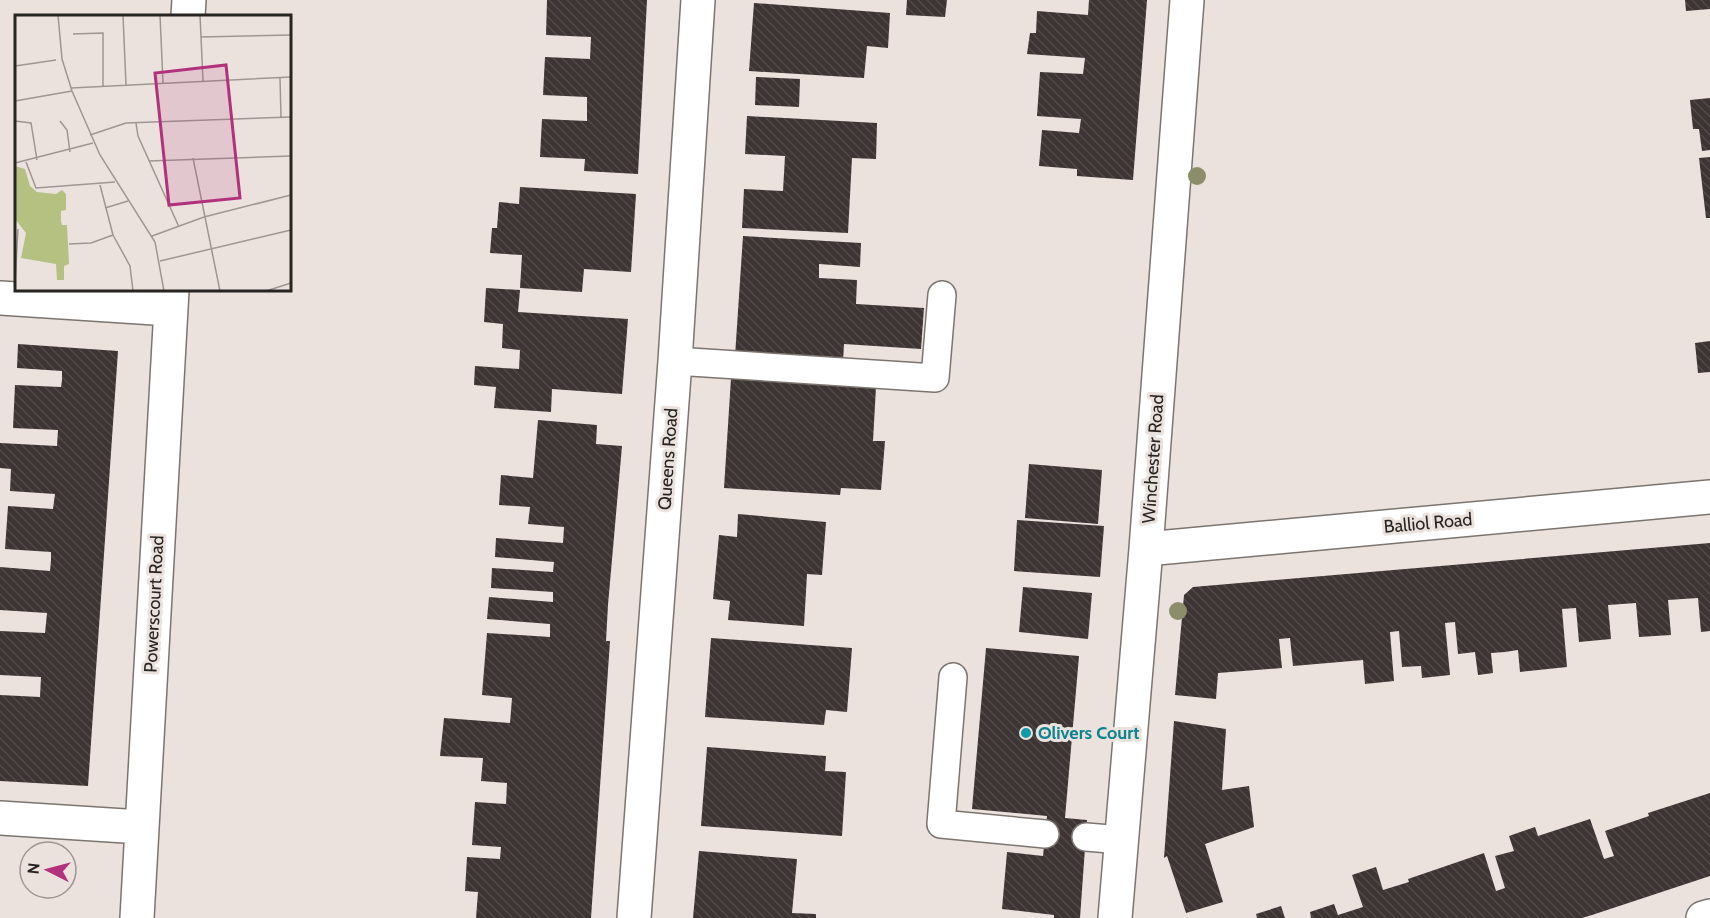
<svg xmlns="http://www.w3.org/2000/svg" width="1710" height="918" font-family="Cabin,sans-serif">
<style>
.building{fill:url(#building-back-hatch)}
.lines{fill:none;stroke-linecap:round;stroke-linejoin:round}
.lane-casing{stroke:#7c746f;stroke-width:30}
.street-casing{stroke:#7c746f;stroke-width:36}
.lane{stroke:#fff;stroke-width:27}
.street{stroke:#fff;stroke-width:33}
.tree{fill:#8c8d6b}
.culture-dot{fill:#0f9aa8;stroke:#ebe2dd;stroke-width:2}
.labels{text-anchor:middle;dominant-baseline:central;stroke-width:6;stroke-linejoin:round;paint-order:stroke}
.street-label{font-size:18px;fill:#272422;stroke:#ebe2dd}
.culture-label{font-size:18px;font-weight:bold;fill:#0d838f;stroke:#ebe2dd;text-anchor:start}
.inset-road{fill:none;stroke:#9d9692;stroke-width:1.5}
.view{fill:#b2317d;fill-opacity:0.15;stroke:#b2317d;stroke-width:3}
.inset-edge{fill:none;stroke:#272422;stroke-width:3}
</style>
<defs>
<pattern id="building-back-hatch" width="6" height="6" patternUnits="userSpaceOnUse" patternTransform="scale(1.5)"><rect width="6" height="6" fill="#3d3533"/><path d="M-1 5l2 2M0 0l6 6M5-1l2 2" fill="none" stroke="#504948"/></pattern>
</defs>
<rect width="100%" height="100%" fill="#ebe2dd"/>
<path class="building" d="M547 0H647L638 174 584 171 585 159 540 157 542 119 587 121V97L543 95 545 57 590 59 591 37 546 35Z
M907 0H947L945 17 906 15Z
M1089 0H1147L1133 180 1077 176V169L1039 166 1042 130 1079 133 1081 119 1037 116 1040 72 1083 74 1085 58 1027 54 1030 33H1036L1037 11 1088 15Z
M1685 0H1710V9L1686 11Z
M754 3 890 13 888 48 867 46 864 78 749 71Z
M756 77 800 79 799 107 755 105Z
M1710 98V150L1702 151 1699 129H1693L1690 100Z
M747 116 877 123 876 159 852 158 848 233 742 228 744 189 783 191 785 156 745 154Z
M1710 157V218H1706L1699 158Z
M520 187 636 194 631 272 584 269 582 292 520 288 522 255 490 253 492 228H497L499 202 519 204Z
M743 236 861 243 860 267 819 264V278L857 280 856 304 924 308 921 349 844 344 843 362 735 356Z
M486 288 520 290 518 312 628 319 622 394 552 389 551 412 494 408 496 387 474 385 475 366 519 369 520 350 502 348 503 324 484 322Z
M1710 341V372L1698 373 1695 343Z
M18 344 118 351 88 786 0 781V695L40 697 41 677 0 675V631L45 633 47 613 0 610V567L50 571 51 560V552L5 549 8 506 53 509 55 494 10 491 11 469 0 468V443L57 446 58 430 13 428 15 385 61 387 62 380V371L17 368Z
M731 378 876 387 873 441H885L881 490 841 488 840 495 724 488Z
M538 420 597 425 596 444 622 446 608 605 606 641H610L591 918H476L478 892 465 891 467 857 500 859 501 847 472 845 475 802 506 804 507 783 481 781 483 758 440 756 444 718 510 723 512 698 482 695 487 633 550 637V624L487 619 489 597 553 602V592L491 588 492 568 553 572 554 562 495 557 496 538 563 543 564 527 528 524 530 507 499 505 501 475 533 478Z
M1029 464 1102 470 1098 524 1025 518Z
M738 514 826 522 822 575 807 574 804 626 728 620 730 601 713 599 719 535 737 537Z
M1017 520 1104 526 1100 577 1014 571Z
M1710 543V631L1701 632 1698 598 1668 600 1671 635 1639 637 1636 603 1608 605 1611 639 1579 642 1576 608 1562 609 1567 667 1520 672 1518 650 1505 652 1491 653 1493 673 1478 675 1475 652 1458 654 1455 622 1445 623 1450 675 1422 678 1421 666 1402 667 1399 631 1390 632 1394 681 1365 684 1363 660 1293 666 1290 638 1279 639 1282 668 1218 673 1216 699 1175 695 1184 595 1193 587Z
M1023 587 1092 593 1088 639 1019 632Z
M711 638 852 648 847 712 826 710 824 725 705 717Z
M986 648 1079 656 1065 818 1087 820 1080 918H1054V915L1002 909 1007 852 1043 856 1047 816 972 809Z
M1174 721 1226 729 1222 790 1249 786 1254 827 1205 844 1223 902 1186 913 1167 856 1164 858Z
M707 747 826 756 825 771 846 772 842 836 701 826Z
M1710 793V876L1592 915 1582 918H1311L1310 912 1334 904 1338 915 1363 907 1352 875 1376 867 1383 890 1409 882 1408 879 1484 853 1496 891 1505 888 1495 856 1514 851 1509 836 1535 827 1538 836 1590 819 1604 859 1614 856 1605 831 1649 816 1648 813Z
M699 851 797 859 792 913 816 914V918H693Z
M1281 906 1285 918H1257L1256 914Z"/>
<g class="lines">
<g class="lane-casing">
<path id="lane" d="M675 361 935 378 942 295
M953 677 941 824 1045 834
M1086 837 1122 840"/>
</g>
<g class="street-casing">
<path id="street" d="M188 16 189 0
M0 298 170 309
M1146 549 1710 497
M0 818 141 827
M137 918 172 290
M634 918 675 361 698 0
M1115 918 1146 549 1187 0
M1703 918 1710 916"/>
</g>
<use href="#lane" class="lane"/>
<use href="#street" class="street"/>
</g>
<g class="tree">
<circle cx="1197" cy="176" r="9"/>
<circle cx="1178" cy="611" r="9"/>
</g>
<circle class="culture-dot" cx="1026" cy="733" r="6"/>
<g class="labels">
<g class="street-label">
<text transform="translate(668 459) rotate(-86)">Queens Road</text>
<text transform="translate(1153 459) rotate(-86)">Winchester Road</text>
<text transform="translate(1428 523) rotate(-5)">Balliol Road</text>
<text transform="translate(154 604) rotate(-87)">Powerscourt Road</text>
</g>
<g class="culture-label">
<text x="1038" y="733">Olivers Court</text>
</g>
</g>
<g transform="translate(15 15)">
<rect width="276" height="276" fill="#ebe2dd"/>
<path d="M0 151 10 154 15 171 22 177 41 179 47 175 51 179V195L46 196V206L47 210H52L54 249 49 251V265H42L41 249 6 243 11 218 0 204Z" fill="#b4c181"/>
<path class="inset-road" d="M43 0 47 44 57 76 85 140 140 227 149 276M108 0 111 70M145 0 148 68M185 0 188 66M58 19 88 18V71M186 22 276 20M0 51 41 45M265 63 266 102M56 73 276 62M0 86 57 76M0 106 16 108 22 145M45 106 52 115 55 137M121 108 123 121 164 212M75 120 111 108 276 102M178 143 205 276M134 146 276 141M11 147 21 173 100 167M0 148 78 128M85 170 98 220 115 251 118 276M90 193 113 186M137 221 189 202 276 180M54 229 76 228 98 220M145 246 276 215M0 266 3 214M251 276 276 268"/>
<path class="view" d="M211 50 225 183 154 190 140 58Z"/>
<rect width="276" height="276" class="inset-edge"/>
</g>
<g transform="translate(48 870) rotate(276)"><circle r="28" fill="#ebe2dd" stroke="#9d9692" stroke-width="1.5"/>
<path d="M0-4.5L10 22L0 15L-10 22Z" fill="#b2317d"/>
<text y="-9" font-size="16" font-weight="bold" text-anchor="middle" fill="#272422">N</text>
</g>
</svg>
